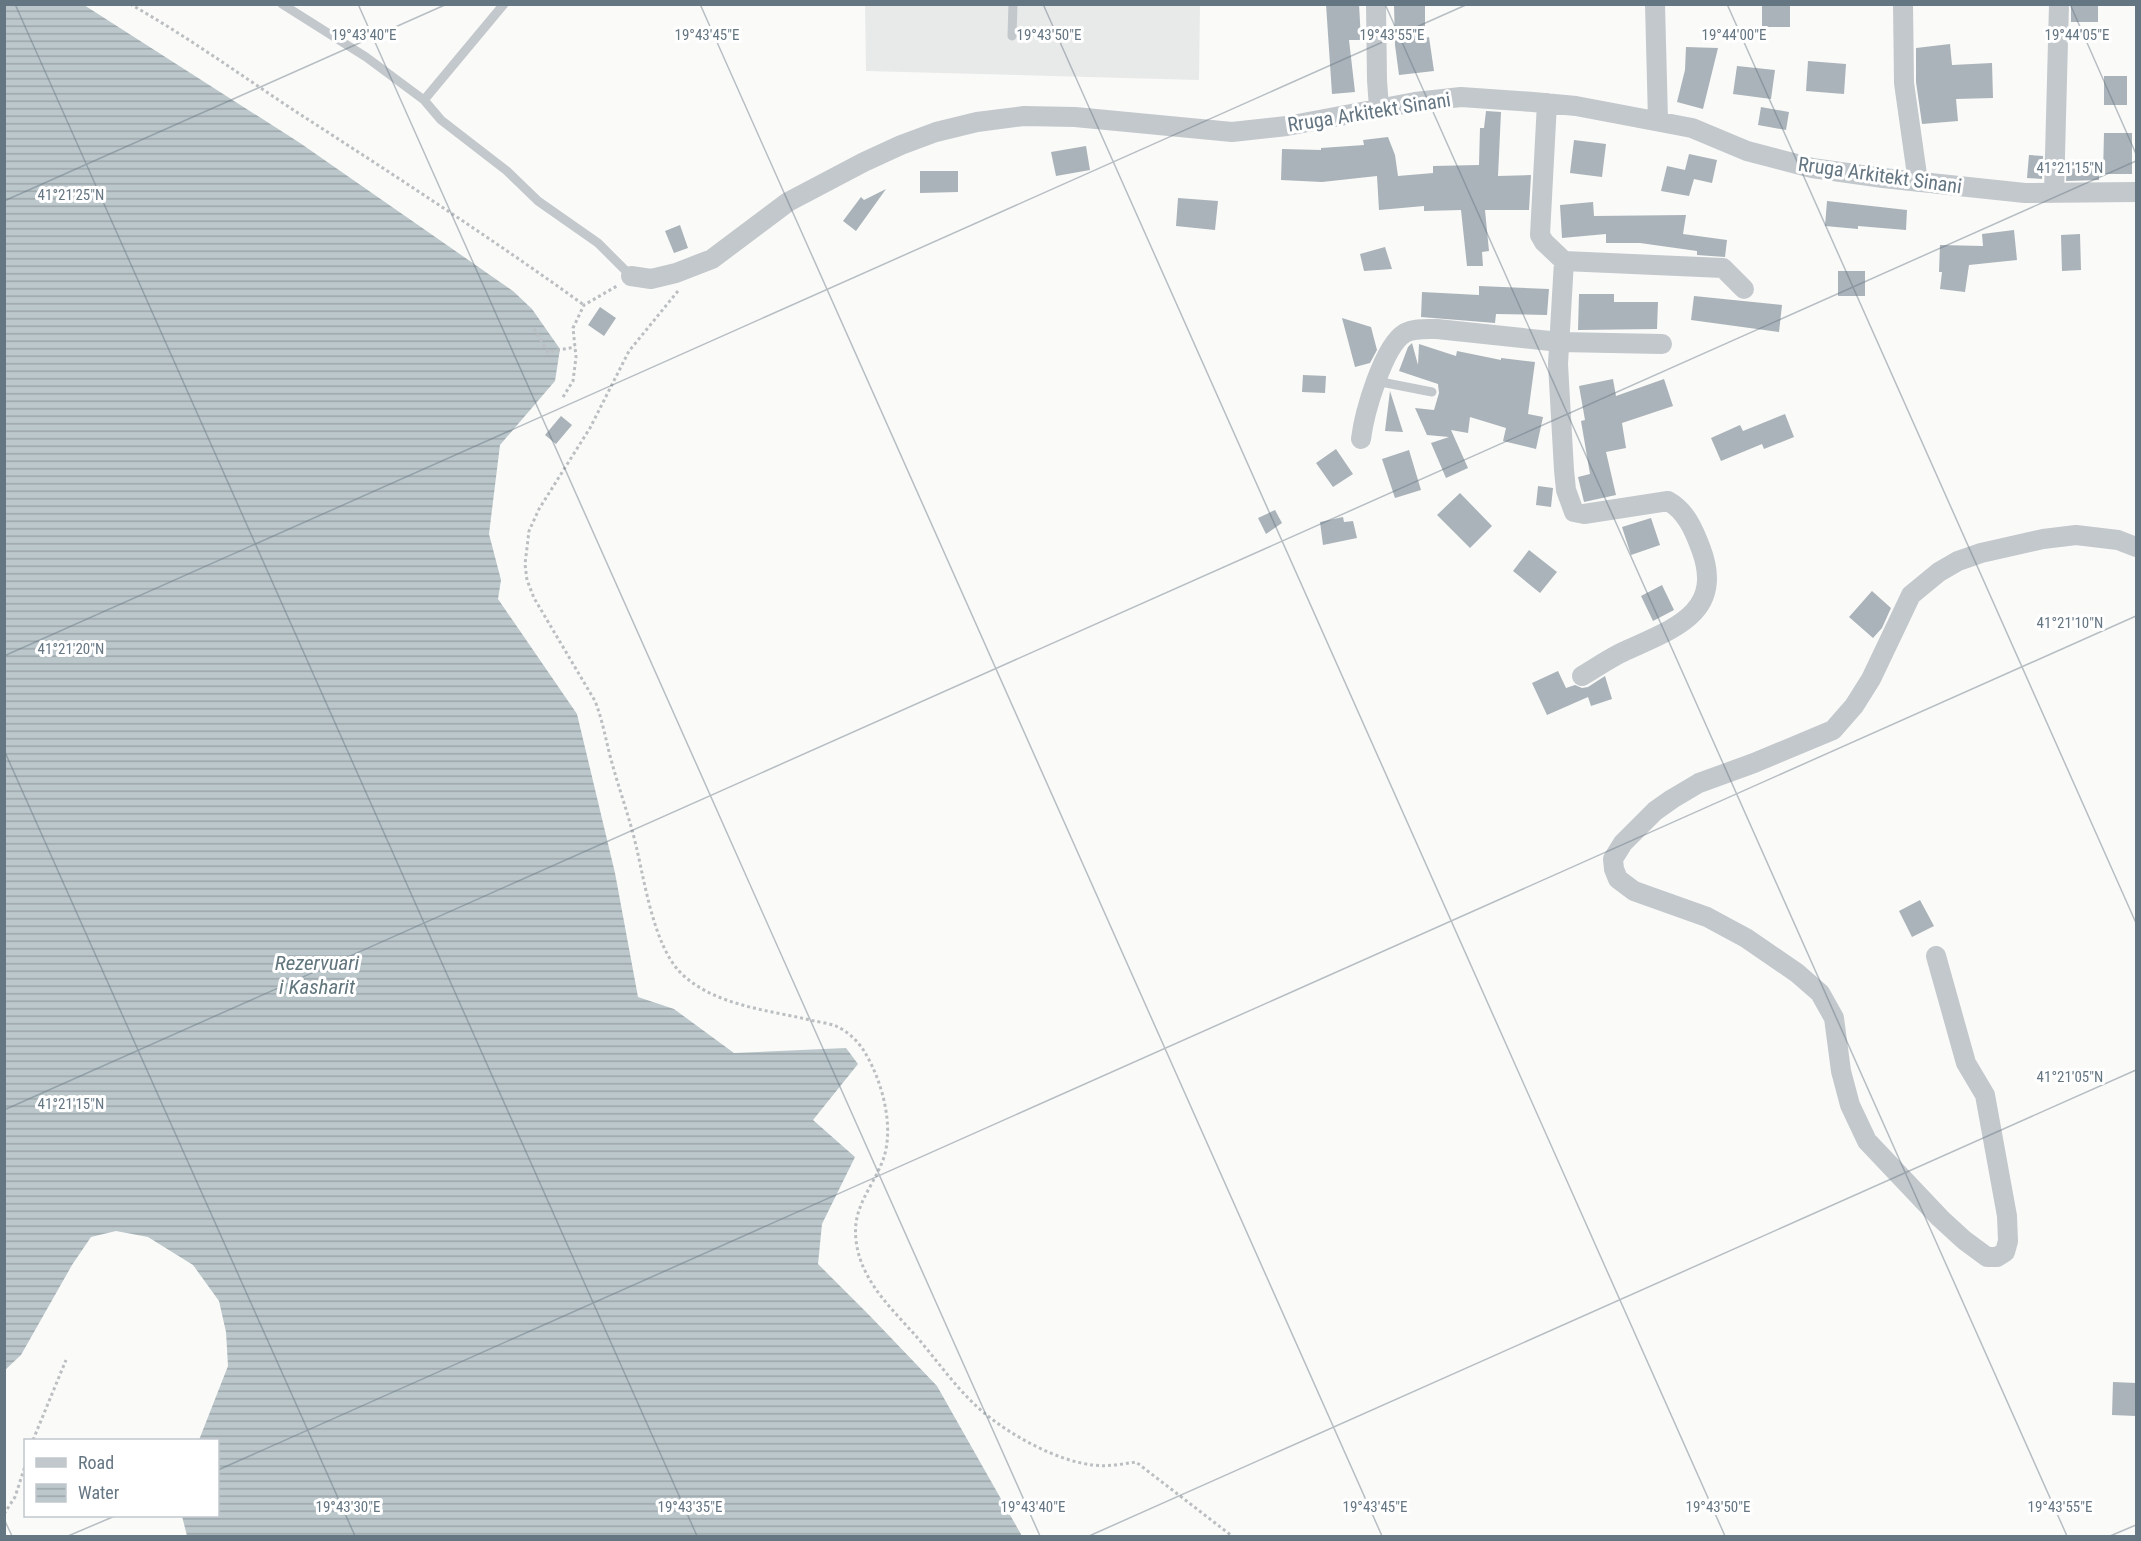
<svg xmlns="http://www.w3.org/2000/svg" width="2141" height="1541" font-family="'Roboto Condensed',sans-serif">
<style>
.built{fill:#e8e9e9}
.water{fill:url(#water-rules)}
.building{fill:#aab3b9}
.lines{fill:none;stroke-linecap:round;stroke-linejoin:round}
.path{stroke:#bbbfc2;stroke-width:3;stroke-dasharray:3 3;stroke-linecap:butt}
.service{stroke:#c3c8cc;stroke-width:9}
.minor{stroke:#c3c8cc;stroke-width:20}
.ticks{fill:none;stroke:#657683;stroke-width:1.5;stroke-opacity:0.45}
.labels{text-anchor:middle;dominant-baseline:central;stroke-width:6;stroke-linejoin:round;paint-order:stroke}
.street-label{font-size:20px;fill:#657683;stroke:#fff}
.water-label{font-size:21px;font-style:italic;fill:#60757c;stroke:#fff}
.ticks-label{font-size:15px;text-anchor:middle;fill:#657683;stroke:#fff;stroke-width:6;stroke-linejoin:round;paint-order:stroke}
</style>
<defs>
<pattern id="water-rules" width="6" height="5" patternUnits="userSpaceOnUse" patternTransform="scale(1.5)"><rect width="6" height="5" fill="#bbc7cb"/><path d="M0 2.5h6" fill="none" stroke="#9ca6aa"/></pattern>
</defs>
<rect width="100%" height="100%" fill="#fafaf8"/>
<path class="built" d="M865 5H1200L1199 80 866 71Z"/>
<path class="water" d="M5 4 84 5 300 143 513 291 532 309 560 349 555 381 500 445 489 534 501 580 498 599 577 714 615 873 638 997 674 1009 734 1053 846 1048 858 1064 813 1120 855 1157 822 1224 818 1264 871 1317 937 1386 1022 1536H187L182 1516H218V1440H199L228 1366 226 1332 219 1301 193 1265 148 1237 116 1231 91 1237 72 1265 21 1355 5 1370Z"/>
<path class="building" d="M1326 4H1359L1361 40H1349L1355 92 1332 94Z
M1394 4H1425V38L1429 37 1434 71 1399 75 1395 45Z
M1762 4 1790 5V27H1762Z
M2071 4H2098V22H2071Z
M1950 44 1952 65 1992 63 1993 98 1956 99 1958 121 1922 124 1916 82V48Z
M1686 47 1718 48 1703 109 1677 102 1685 70Z
M1808 61 1846 64 1844 94 1806 91Z
M1737 66 1775 70 1771 99 1733 94Z
M2104 76H2127V105H2104Z
M1761 107 1789 112 1786 130 1758 125Z
M1486 111 1501 112 1498 176 1531 175 1529 210H1485L1489 251 1482 252 1483 266H1467L1461 210 1424 211V206L1379 210 1377 176 1322 182 1281 180 1282 149 1321 150V148L1364 145 1363 140 1388 137 1395 155 1398 176 1433 173V166L1479 165 1480 128H1484Z
M2104 133H2132V174H2103Z
M1574 140 1606 144 1602 177 1570 173Z
M1086 146 1090 170 1056 176 1051 152Z
M1689 154 1717 160 1712 183 1694 179 1689 196 1661 191 1667 166 1685 170Z
M2029 155 2043 156 2042 179 2027 178Z
M2067 167H2099V180L2066 181Z
M920 171H958V192L920 193Z
M886 189 856 231 843 221 861 197 864 200Z
M1178 198 1218 201 1215 230 1176 226Z
M1827 201 1907 210 1906 230 1858 226V229L1825 226Z
M1593 202 1594 216 1686 215 1683 234 1727 240 1725 257 1697 255V251L1640 243H1606V234L1562 238 1560 205Z
M680 225 688 248 674 253 665 231Z
M2014 230 2017 260 1969 265 1965 292 1940 289 1942 272H1939L1940 245 1983 246 1982 234Z
M2080 234 2081 270 2062 271 2061 235Z
M1385 247 1392 269 1364 271 1360 254Z
M1838 271H1865V296H1838Z
M1479 286 1549 289 1547 315 1496 314 1495 323 1421 317 1422 292 1479 295Z
M1579 294H1614V302H1658L1657 329 1578 330Z
M1694 296 1782 305 1779 332 1691 320Z
M600 307 616 318 604 336 588 325Z
M1342 318 1371 327 1377 350 1370 363 1355 367Z
M1412 343 1418 365 1419 344 1456 356 1457 351 1501 360V358L1535 362 1528 414 1543 417 1536 449 1503 441 1506 428 1470 417 1468 433 1451 430 1468 468 1446 478 1431 443 1449 437 1427 435 1415 408 1434 410 1439 393 1438 384 1399 371 1408 347Z
M1303 375 1326 376 1325 393 1302 392Z
M1613 379 1616 396 1664 379 1673 406 1622 423 1626 448 1606 452 1616 495 1584 502 1578 477 1590 474 1581 421 1585 420 1579 386Z
M1390 391 1403 432 1385 431Z
M1785 414 1794 437 1764 449 1762 444 1721 461 1711 438 1740 425 1743 431Z
M561 416 572 425 556 444 545 435Z
M1336 449 1353 474 1333 487 1316 463Z
M1409 450 1421 490 1395 498 1382 459Z
M1538 486 1553 488 1551 507 1536 505Z
M1460 493 1492 526 1470 548 1437 515Z
M1275 510 1282 523 1266 534 1258 518Z
M1343 517 1344 522 1353 521 1357 538 1323 545 1320 522Z
M1651 518 1660 545 1631 555 1622 527Z
M1529 550 1557 572 1540 593 1513 571Z
M1662 585 1674 610 1653 621 1641 596Z
M1872 591 1891 608 1882 628 1873 638 1849 617Z
M1558 671 1566 688 1575 685 1582 688 1588 687 1605 676 1612 699 1591 706 1588 697 1547 715 1532 683Z
M1920 900 1934 926 1912 937 1899 911Z
M2113 1382 2136 1383V1416L2112 1415Z"/>
<g class="lines">
<path class="path" d="M130 4C188 37 242 76 298 113 394 175 491 238 584 305
M678 291 629 351 590 428 539 509 529 531 525 564 527 580 534 598 595 701C603 721 606 742 612 763 618 785 626 808 632 830 644 871 651 947 684 976 718 1006 768 1010 810 1020 818 1022 828 1023 836 1026 847 1031 858 1041 864 1051 882 1080 895 1127 883 1160 872 1189 852 1207 856 1240 860 1279 890 1307 915 1335 937 1360 957 1390 983 1412 1010 1435 1057 1461 1093 1465 1108 1467 1122 1464 1136 1462L1232 1536
M534 329 548 352 575 347
M563 397 573 381 576 357 573 328 584 305 617 286
M33 1440 66 1360
M4 1514 15 1497 26 1463"/>
<path class="service" d="M282 4 366 57 424 100 441 120 507 171 538 201 598 243 631 276
M1012 36 1013 4
M424 100 504 4
M1376 381 1432 392"/>
<path class="minor" d="M1376 4 1377 80 1379 108
M1655 4 1658 120
M1903 4 1904 83 1918 182
M1547 103 1540 235 1544 242 1564 261 1558 364 1564 470 1566 490 1574 512 1584 514 1668 501C1686 511 1694 530 1701 549 1725 613 1673 629 1625 651 1611 657 1596 668 1582 676
M2054 193 2059 4
M1564 261 1723 268 1744 289
M631 276 651 279 676 273 712 259 788 202 864 162 901 145 936 132 977 122 1024 116 1075 117 1232 132 1287 126 1415 102 1461 97 1533 102 1576 106 1692 128 1747 151 1812 168 1883 178 2025 193 2136 192
M1361 439C1364 414 1383 346 1405 333 1414 328 1426 329 1437 329L1560 342 1662 344
M1936 956 1966 1063 1985 1095 2007 1216 2008 1241 2005 1252 1997 1257H1987L1964 1240 1940 1218 1867 1141 1850 1105 1841 1071 1834 1018 1820 993 1797 973 1746 938 1707 917 1634 891 1618 879 1614 869 1613 859 1623 843 1655 811 1672 799 1699 783 1754 763 1833 730 1854 706 1871 679 1911 595 1939 572 1958 561 1981 553 2043 539 2076 535 2118 540 2136 547"/>
</g>
<path class="ticks" d="M15 4 697 1536M358 4 1040 1536M700 4 1382 1536M1043 4 1725 1536M1385 4 2067 1536M1727 4 2136 923M2070 4 2136 154M4 201 447 4M4 656 1468 4M4 750 355 1536M4 1110 2136 161M218 1470 2136 616M4 1519 12 1536M68 1536 115 1516M1089 1536 2136 1070M2110 1536 2136 1525"/>
<g class="labels">
<g class="street-label">
<text transform="translate(1369 112) rotate(-9)">Rruga Arkitekt Sinani</text>
<text transform="translate(1880 175) rotate(8)">Rruga Arkitekt Sinani</text>
</g>
<g class="water-label">
<text x="317" y="963">Rezervuari<tspan x="317" dy="24">i Kasharit</tspan></text>
</g>
</g>
<g class="ticks-label">
<text x="364" y="40">19°43'40"E</text>
<text x="707" y="40">19°43'45"E</text>
<text x="1049" y="40">19°43'50"E</text>
<text x="1392" y="40">19°43'55"E</text>
<text x="1734" y="40">19°44'00"E</text>
<text x="2077" y="40">19°44'05"E</text>
<text x="2070" y="173">41°21'15"N</text>
<text x="71" y="200">41°21'25"N</text>
<text x="2070" y="628">41°21'10"N</text>
<text x="71" y="654">41°21'20"N</text>
<text x="2070" y="1082">41°21'05"N</text>
<text x="71" y="1109">41°21'15"N</text>
<text x="348" y="1512">19°43'30"E</text>
<text x="690" y="1512">19°43'35"E</text>
<text x="1033" y="1512">19°43'40"E</text>
<text x="1375" y="1512">19°43'45"E</text>
<text x="1718" y="1512">19°43'50"E</text>
<text x="2060" y="1512">19°43'55"E</text>
</g>
<rect width="2141" height="1541" fill="none" stroke="#657683" stroke-width="12"/>
<rect x="24" y="1439" width="195" height="78" fill="#ffffff" stroke="#c1c8cd" stroke-width="1.5"/>
<rect x="36" y="1458" width="30" height="9" fill="#c3c8cc" stroke="#c1c8cd" stroke-width="1.5"/>
<text x="78" y="1469" font-size="18" fill="#657683">Road</text>
<rect x="36" y="1484" width="30" height="18" fill="url(#water-rules)" stroke="#c1c8cd" stroke-width="1.5"/>
<text x="78" y="1499" font-size="18" fill="#657683">Water</text>
</svg>
